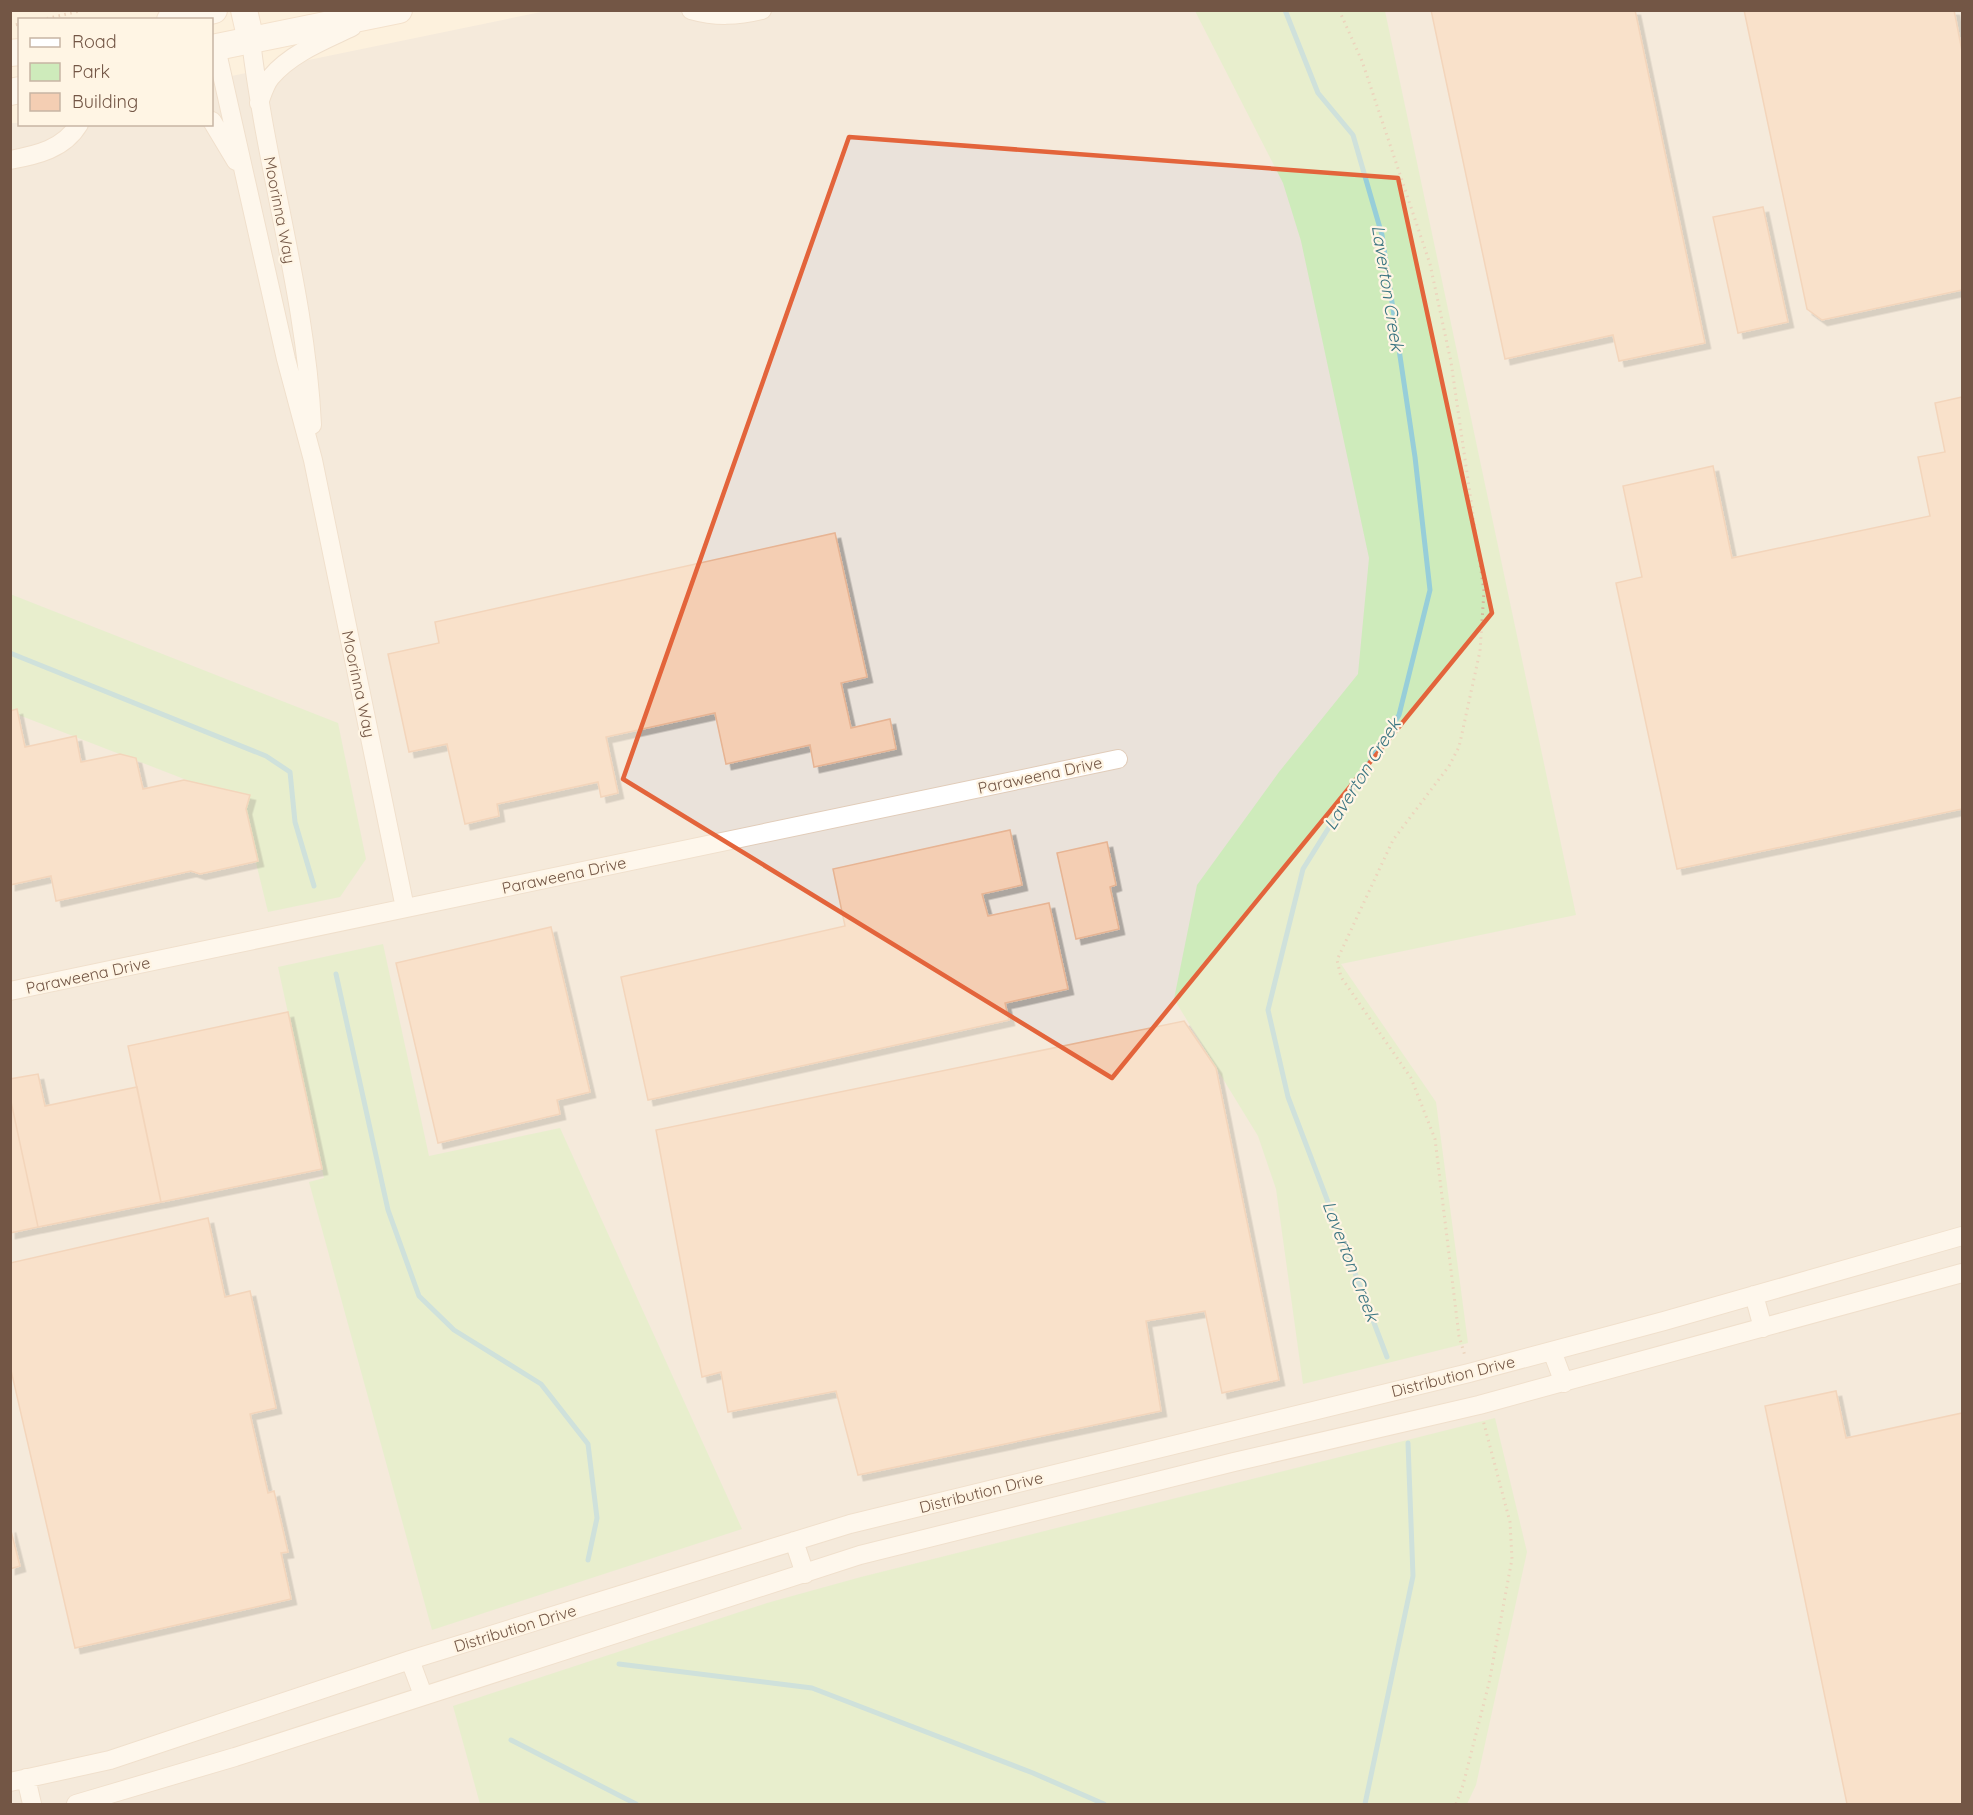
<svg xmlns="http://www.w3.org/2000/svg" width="1973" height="1815" font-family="Quicksand,sans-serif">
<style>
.industrial{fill:#eae2da}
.green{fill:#ceebbb}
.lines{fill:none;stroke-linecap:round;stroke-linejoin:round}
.stream{stroke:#97ced9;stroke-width:5}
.building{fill:#f4ceb3;stroke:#e7b493;stroke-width:1.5;filter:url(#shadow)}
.minor-casing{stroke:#e1ccb9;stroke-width:20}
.secondary-casing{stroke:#e9d0b8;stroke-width:28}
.path{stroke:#d8b197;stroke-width:3;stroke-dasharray:1.5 4.5;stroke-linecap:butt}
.minor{stroke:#fff;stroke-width:18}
.secondary{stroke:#fff;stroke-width:26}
.marked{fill:none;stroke:#e3643b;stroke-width:4.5;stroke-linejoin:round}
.labels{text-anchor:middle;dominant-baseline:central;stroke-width:4.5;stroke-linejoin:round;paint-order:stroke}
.street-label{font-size:16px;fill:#735645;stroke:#fff5e4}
.water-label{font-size:18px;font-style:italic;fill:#3b7582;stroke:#fff5e4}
</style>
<defs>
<filter id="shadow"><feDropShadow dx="5.5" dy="5.5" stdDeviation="0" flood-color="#0004"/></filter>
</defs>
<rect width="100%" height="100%" fill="#fdf1dd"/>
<path class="industrial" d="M546 11H1962V1804H11L10 123 212 124V80Z"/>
<path class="green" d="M1195 11H1385L1576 915 1341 964 1436 1102 1468 1343 1303 1384 1276 1189 1258 1136 1174 999 1197 885 1279 772 1358 674 1369 558 1301 241 1283 183Z
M10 594 338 723 366 859 340 897 268 912 241 801 11 712Z
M383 944 429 1156 560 1128 742 1529 432 1630 309 1182 324 1178 278 967Z
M1495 1418 1527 1552 1476 1785 1467 1804H480L453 1706 767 1603 861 1577Z"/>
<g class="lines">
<path class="stream" d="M1285 10 1318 93 1353 135 1382 235 1415 457 1430 590 1399 715 1303 869 1268 1010 1288 1097 1387 1357
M10 653 266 756 290 772 295 822 314 886
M336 974 388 1210 419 1296 454 1330 541 1384 588 1444 597 1518 588 1560
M619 1664 812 1688 1033 1773 1104 1804
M511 1740 636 1804
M1365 1804 1413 1576 1408 1443"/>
</g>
<path class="building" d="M1431 10H1635L1705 343 1619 361 1613 335 1505 359Z
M1744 10H1954L1962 51V290L1822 320 1807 309Z
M1763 207 1788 322 1738 333 1713 217Z
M1962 397V809L1677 869 1616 583 1642 577 1623 486 1713 466 1732 558 1930 516 1918 457 1945 452 1935 403Z
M835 533 867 677 841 683 851 728 890 719 896 749 814 767 810 745 726 764 715 713 606 737 618 793 601 797 598 782 497 804 499 816 465 824 447 744 409 752 388 654 439 643 435 622Z
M17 709 25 747 76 736 81 762 120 754 136 758 143 789 184 780 250 795 246 809 258 861 200 874 191 871 56 901 51 876 10 885V711Z
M1010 830 1022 885 982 894 988 916 1049 903 1068 989 1005 1003 1009 1020 648 1100 621 977 845 926 833 869Z
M1107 842 1116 885 1110 887 1119 929 1076 939 1057 853Z
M551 927 590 1092 557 1100 560 1114 438 1143 396 963Z
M288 1012 322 1169 161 1202 128 1046Z
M1184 1021 1216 1068 1279 1380 1222 1393 1205 1311 1146 1321 1161 1411 858 1475 836 1391 728 1412 721 1372 702 1377 656 1130Z
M38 1074 45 1106 137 1087 161 1202 38 1227 10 1097V1079Z
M10 1097 38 1227 10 1233Z
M208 1218 225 1297 250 1291 276 1408 250 1414 268 1493 274 1491 288 1552 281 1553 291 1599 75 1648 10 1366V1263Z
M1836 1391 1846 1438 1962 1413V1804H1847L1765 1406Z
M10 1527 20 1566 10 1569Z"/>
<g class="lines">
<g class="minor-casing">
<path id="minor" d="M691 10C716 17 737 16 762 10
M251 41C266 170 306 295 312 425
M216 48 286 359 313 460 405 908
M259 103C262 95 265 84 271 77 291 53 325 40 352 27
M212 121 236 161
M10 160C37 155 64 149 79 124
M10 991 1118 759
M1754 1295 1763 1328
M1552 1351 1564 1383
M794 1541 805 1574
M410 1660 423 1695
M26 1778 32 1804
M10 1782 110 1760 410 1660 850 1524 1469 1373 1664 1321 1962 1236
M76 1804 235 1757 860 1555 1234 1462 1479 1405 1962 1273"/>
</g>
<g class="secondary-casing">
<path id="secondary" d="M244 10 251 41
M170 20 214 10
M212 48 399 10
M10 53 20 52
M10 92 20 90"/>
</g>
<path class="path" d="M1339 10 1362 61 1430 264 1451 362 1484 591 1480 651 1459 747 1449 766 1393 840 1337 960 1341 977 1411 1078 1435 1139 1459 1336 1465 1356
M41 20 84 10
M10 26 20 24
M1456 1804 1463 1785 1489 1683 1512 1559 1510 1522 1483 1420"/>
<use href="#minor" class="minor"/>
<use href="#secondary" class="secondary"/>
</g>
<path d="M0 0H1973V1815H0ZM849 137 1398 178 1492 613 1112 1078 623 779Z" fill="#fdf1dd" fill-opacity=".55" fill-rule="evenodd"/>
<path class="marked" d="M849 137 1398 178 1492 613 1112 1078 623 779Z"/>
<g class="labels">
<g class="street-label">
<text transform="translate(280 210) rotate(79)">Moorinna Way</text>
<text transform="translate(359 684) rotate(78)">Moorinna Way</text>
<text transform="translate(1040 775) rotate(-12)">Paraweena Drive</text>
<text transform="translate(564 875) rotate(-12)">Paraweena Drive</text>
<text transform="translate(88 975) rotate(-12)">Paraweena Drive</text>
<text transform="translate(1453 1376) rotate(-14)">Distribution Drive</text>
<text transform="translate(981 1492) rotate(-14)">Distribution Drive</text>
<text transform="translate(515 1628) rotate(-17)">Distribution Drive</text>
</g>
<g class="water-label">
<text transform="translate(1388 288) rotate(81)">Laverton Creek</text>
<text transform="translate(1362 774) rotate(-58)">Laverton Creek</text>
<text transform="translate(1351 1261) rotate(69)">Laverton Creek</text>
</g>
</g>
<rect width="1973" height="1815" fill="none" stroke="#735645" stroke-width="24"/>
<rect x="18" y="18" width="195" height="108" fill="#fff5e4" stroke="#c7b5a4" stroke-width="1.5"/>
<rect x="30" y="38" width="30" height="9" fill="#ffffff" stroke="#c7b5a4" stroke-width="1.5"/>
<text x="72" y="48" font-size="18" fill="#735645">Road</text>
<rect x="30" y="63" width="30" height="18" fill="#ceebbb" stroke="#c7b5a4" stroke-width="1.5"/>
<text x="72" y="78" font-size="18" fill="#735645">Park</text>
<rect x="30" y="93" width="30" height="18" fill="#f4ceb3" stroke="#c7b5a4" stroke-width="1.5"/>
<text x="72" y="108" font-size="18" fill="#735645">Building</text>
</svg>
